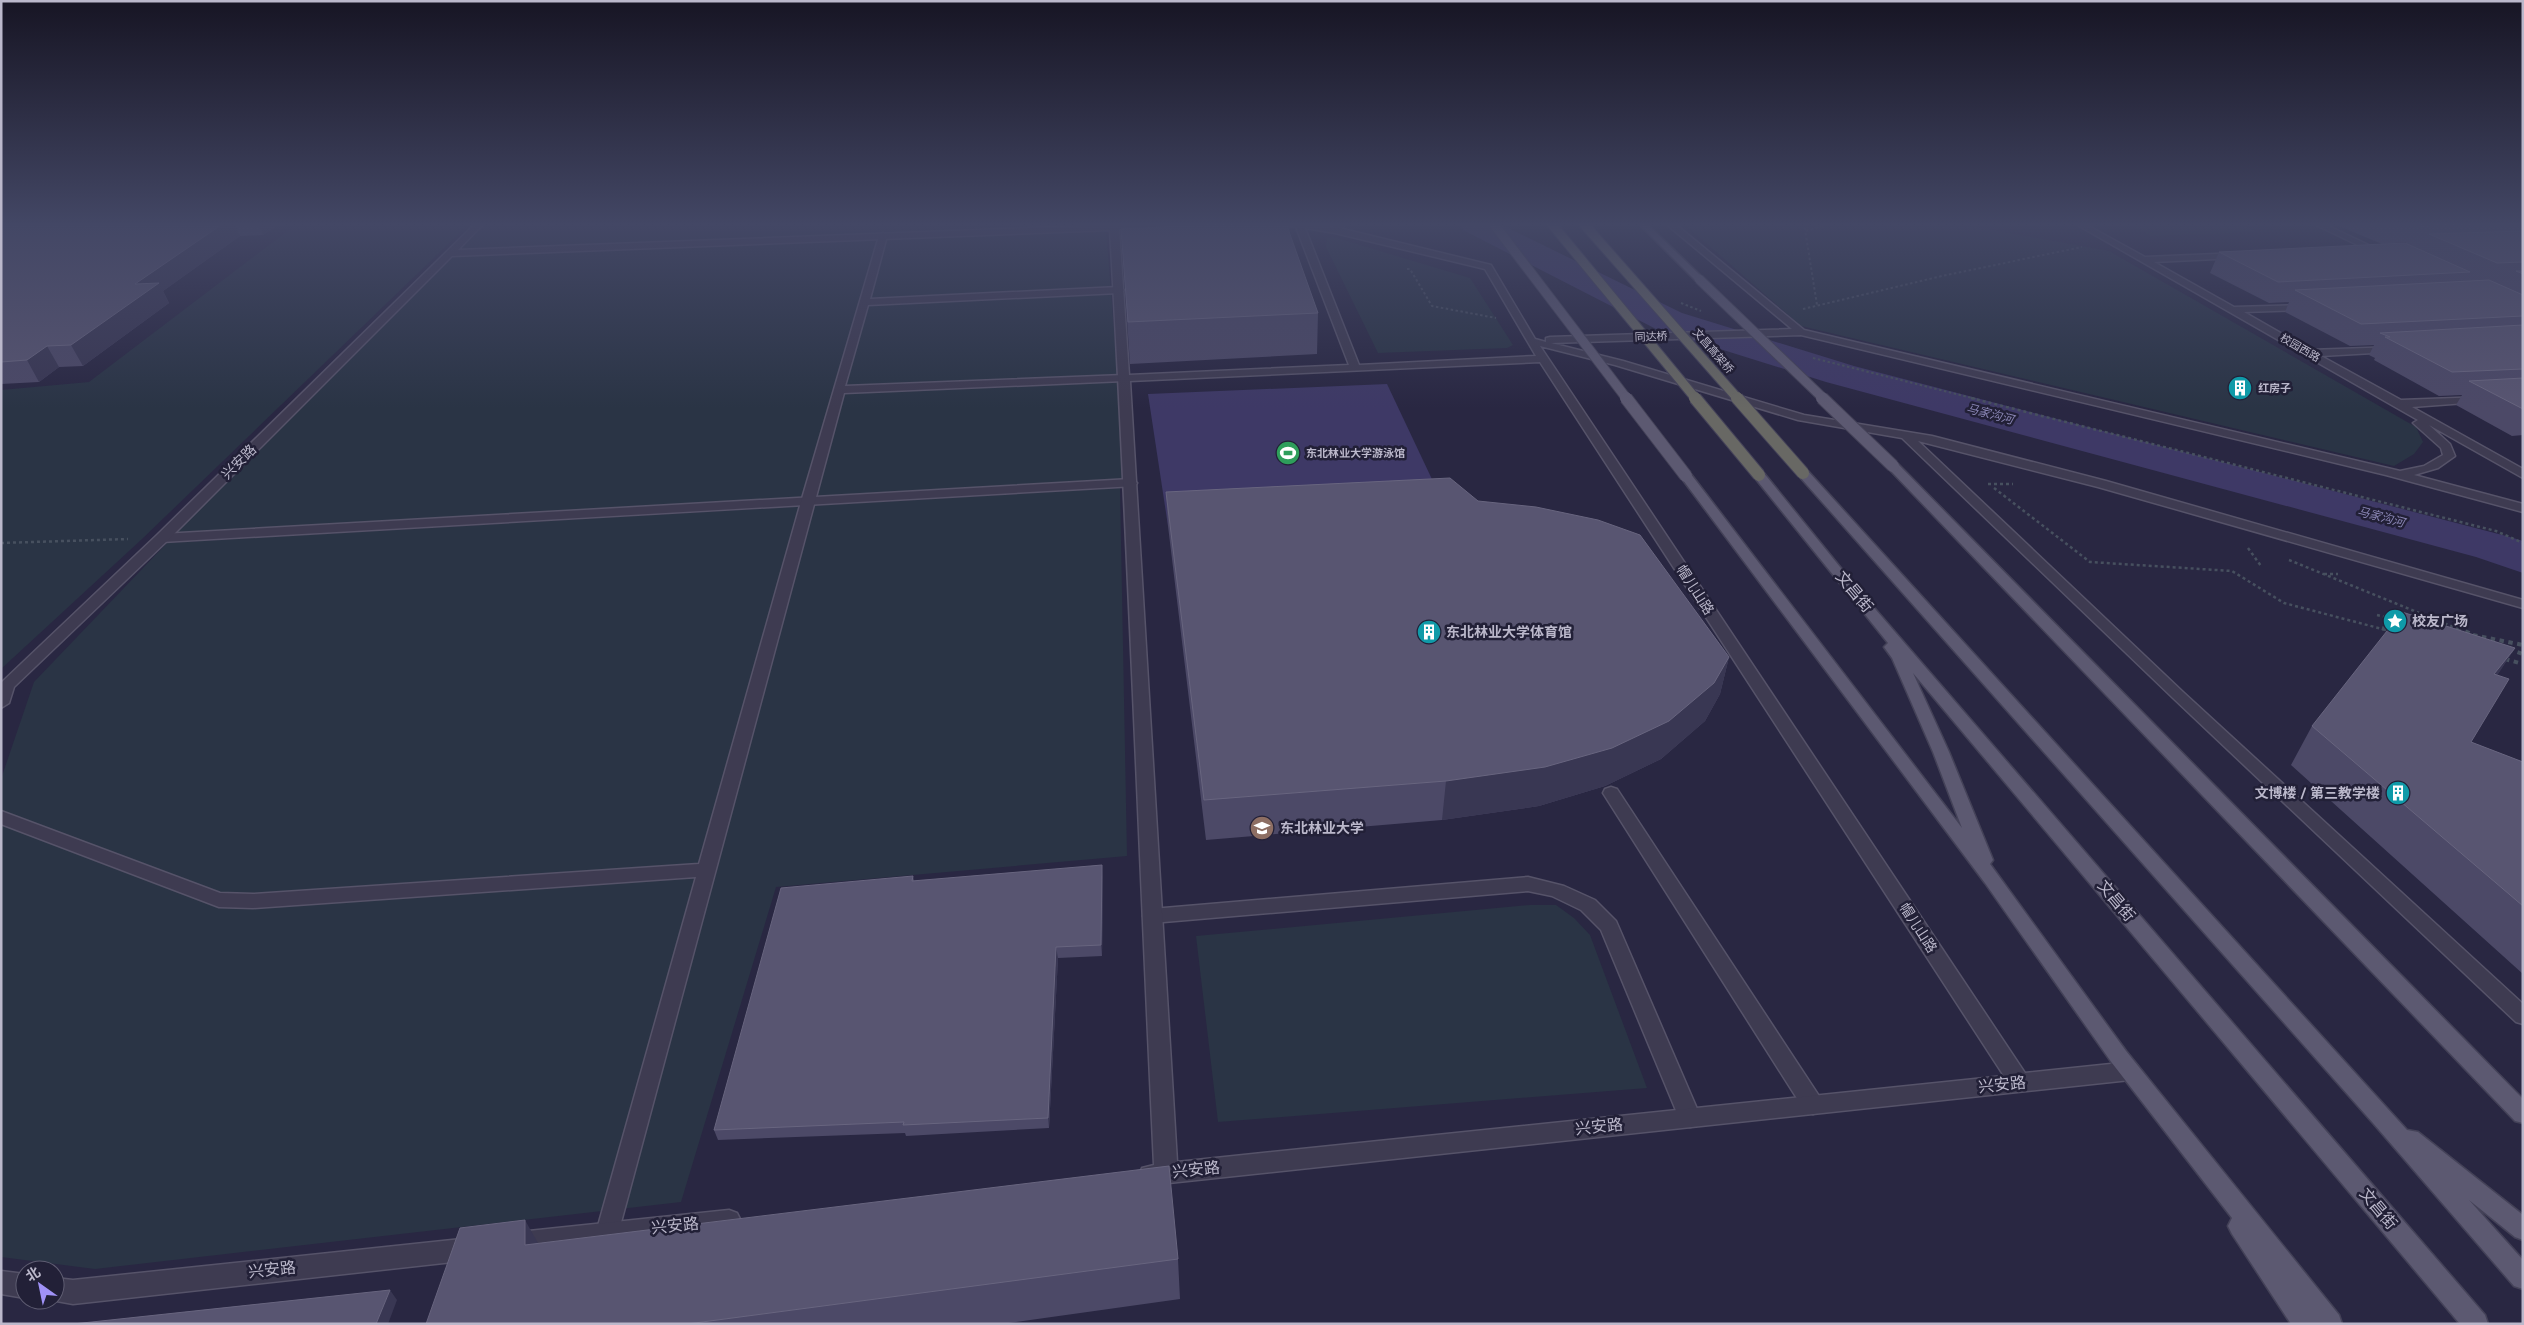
<svg xmlns="http://www.w3.org/2000/svg" width="2524" height="1325" font-family="'Varela Round','Noto Sans SC',sans-serif">
<style>
.green{fill:#2a3445}
.water{fill:#3e3966}
.lines{fill:none;stroke-linecap:round;stroke-linejoin:round}
.river{fill:#3e3966;fill-rule:evenodd}
.service-casing{stroke:#565369;stroke-width:3}
.pedestrian-casing{stroke:#565369;stroke-width:3}
.minor-casing{stroke:#565369;stroke-width:3}
.primary-casing{stroke:#444258;stroke-width:3}
.path-far2{stroke:#47505f;stroke-width:2;stroke-dasharray:2.5 2.5;stroke-linecap:butt}
.path-far1{stroke:#47505f;stroke-width:2.5;stroke-dasharray:3 3;stroke-linecap:butt}
.path{stroke:#47505f;stroke-width:4;stroke-dasharray:4.5 4.5;stroke-linecap:butt}
.service{fill:#3e3b51;fill-rule:evenodd}
.pedestrian{fill:#3e3b51;fill-rule:evenodd}
.minor{fill:#3e3b51;fill-rule:evenodd}
.primary{fill:#5c5971;fill-rule:evenodd}
.primary-bridge-far1-casing{stroke:#444258;stroke-width:11;stroke-linecap:butt}
.primary-bridge-casing{stroke:#444258;stroke-width:14;stroke-linecap:butt}
.trunk-bridge-far1-casing{stroke:#454359;stroke-width:11;stroke-linecap:butt}
.trunk-bridge-casing{stroke:#454359;stroke-width:14;stroke-linecap:butt}
.primary-bridge-far1{stroke:#5c5971;stroke-width:9}
.primary-bridge{stroke:#5c5971;stroke-width:12}
.trunk-bridge-far1{stroke:#686864;stroke-width:9}
.trunk-bridge{stroke:#686864;stroke-width:12}
.wall{fill:#4c4967}
.shaded-wall{fill:#393753}
.building{fill:#585571;stroke:#68657f}
.labels{text-anchor:middle;dominant-baseline:central;stroke-width:5;stroke-linejoin:round;paint-order:stroke}
.far-street-label{font-size:11px;fill:#bbb8cb;stroke:#222037}
.far-poi-label{font-size:11px;font-weight:bold;fill:#bbb8cb;stroke:#222037;text-anchor:start}
.far-water-label{font-size:12px;font-style:italic;fill:#8b87b6;stroke:#222037}
.street-label{font-size:14px;fill:#bbb8cb;stroke:#222037}
.poi-label{font-size:14px;font-weight:bold;fill:#bbb8cb;stroke:#222037;text-anchor:start}
.near-street-label{font-size:16px;fill:#bbb8cb;stroke:#222037}
</style>
<rect width="100%" height="100%" fill="#292742"/>
<path class="green" d="M298 223H470L142 539 1 669V390L89 382Z
M486 223H1108L1109 225 459 251Z
M1683 223H1954L2109 251 2416 427 2423 442 2414 454 2394 466 1801 326Z
M2127 223H2239L2257 232 2151 236Z
M1106 229 1126 481 176 533 455 255Z
M1333 237 1470 278 1513 345 1507 348 1378 353 1326 247 1327 238Z
M1120 488 1127 856 776 887 681 1202 95 1269 1 1257V779L34 682 167 543Z
M1530 905H1556L1574 918 1590 935 1647 1088 1218 1122 1196 936Z"/>
<path class="water" d="M1387 384 1447 511 1168 526 1148 394Z"/>
<g class="lines">
<path class="river" d="M1459 223H1498L1682 313 1854 366 2510 537 2523 541V573L2476 557 1826 382 1656 329 1463 230Z"/>
<g class="service-casing">
<path id="service" d="M1338 223H1347L1338 232H1332V228Z
M1131 479 1137 483 1135 486 162 542 155 538 162 534Z
M1611 787 1617 789 1821 1099 1824 1105 1821 1111 1813 1114 1805 1111 1603 793 1605 789Z
M1528 877 1564 886 1595 900 1616 921 1701 1118 1698 1125 1690 1127 1682 1125 1601 930 1581 910 1552 896 1528 891 1152 923 1145 921 1143 916 1145 911 1152 909Z"/>
</g>
<g class="pedestrian-casing">
<path id="pedestrian" d="M883 233 887 236 870 299 1119 287 1124 290 1119 293 868 305 845 386 1124 375 1129 378 1124 381 844 393 616 1241 608 1244 600 1241 596 1233 696 877 253 908 219 907 1 824V811L220 893 253 894 699 864 801 502 879 236Z"/>
</g>
<g class="minor-casing">
<path id="minor" d="M476 223H484L458 250 1110 225V223H1220L1216 226 1119 229 1129 375 1349 365 1296 227 1283 225 1282 223H1303L1335 227 1491 265 1535 339 1546 342V338L1550 337 1792 329 1665 223H1674L1804 330 2400 471 2424 466 2443 455 2441 448 2413 423 2418 420 2074 223H2083L2145 257 2240 253V257L2237 258 2154 262 2234 307 2309 305V309L2306 310 2244 312 2310 350 2395 347 2396 349 2391 352 2321 356 2401 400 2483 397 2485 399 2479 402 2412 407 2523 469V478L2429 425 2450 444 2455 456 2438 468 2414 475 2523 504V512L2386 475 1801 335 1551 343 1623 361 1804 415 1932 436 2106 481 2523 600V608L2098 487 1918 441 2183 692 2523 1004V1024L2516 1022 2173 698 1902 438 1798 420 1615 365 1540 346 2025 1073 2130 1062 2137 1065 2141 1071 2137 1077 2130 1080 1150 1185 1142 1182 1139 1175 1142 1168 1154 1165C1139 853 1128 541 1110 230L452 256 167 541 14 687 9 703 1 708 2 682 157 535ZM1305 228 1335 233 1485 269 1536 356 1359 365ZM1540 362 2004 1076 1177 1162 1130 381Z
M2312 223H2322L2377 249 2370 251Z
M729 1210 737 1213 741 1221 737 1229 729 1232 519 1254 511 1251 507 1243 511 1235 519 1232Z
M471 1238 479 1241 483 1249 479 1257 471 1260 73 1304 51 1300H55V1278L73 1280Z
M1 1271 25 1274V1298L1 1294Z"/>
</g>
<g class="primary-casing">
<path id="primary" d="M1638 223H1646L1702 277V281H1696Z
M1893 462 1897 463 2523 1099V1123L2515 1121 1889 469 1887 466 1889 463Z
M1803 469 1807 470 2407 1130 2418 1132 2523 1215V1240L2515 1237 2469 1200 2523 1260V1289L2514 1286 2373 1123 1799 476 1797 473 1799 470Z
M1759 471 1763 472 1857 588 2485 1315 2488 1324H2460L1913 673 1949 752 1993 860 1990 864 2126 1051 2339 1315 2342 1324H2291L2232 1234 2228 1226 2232 1218 2112 1063 1985 883 1680 476 1682 473H1690L1962 828 1933 752 1892 658 1884 647 1888 643 1755 478 1753 475 1755 472Z"/>
</g>
<path class="path-far2" d="M1804 223 1817 305
M1806 231 1831 223
M1407 269H1410L1432 306 1496 318
M1681 303 1701 311
M1803 309 1942 276 2082 247
M1813 358 1976 399"/>
<path class="path-far1" d="M1971 398 2496 531 2523 543
M1988 484H2013
M1994 488 2090 562 2232 571 2284 603 2386 630
M1 543 128 539
M2248 548 2261 566
M2289 560 2461 630
M2324 574H2338
M2377 615 2398 620"/>
<path class="path" d="M2382 628 2392 631
M2457 628 2474 635
M2473 635 2523 645
M2509 649 2523 654
M2505 659 2523 664"/>
<use href="#service" class="service"/>
<use href="#pedestrian" class="pedestrian"/>
<use href="#minor" class="minor"/>
<use href="#primary" class="primary"/>
<g class="primary-bridge-far1-casing">
<path id="primary-bridge-far1" d="M1493 223 1627 399
M1699 279 1824 399"/>
</g>
<g class="primary-bridge-casing">
<path id="primary-bridge" d="M1626 398 1686 476
M1822 398 1893 466"/>
</g>
<g class="trunk-bridge-far1-casing">
<path id="trunk-bridge-far1" d="M1551 223 1696 399
M1583 223 1738 399"/>
</g>
<g class="trunk-bridge-casing">
<path id="trunk-bridge" d="M1695 398 1759 475
M1737 398 1803 473"/>
</g>
<use href="#primary-bridge-far1" class="primary-bridge-far1"/>
<use href="#primary-bridge" class="primary-bridge"/>
<use href="#trunk-bridge-far1" class="trunk-bridge-far1"/>
<use href="#trunk-bridge" class="trunk-bridge"/>
</g>
<path class="wall" d="M1 223H281L263 235 240 236 163 291 169 303 83 366 59 367 39 382 1 384Z
M2334 223H2523V435L2512 436 2456 405 2462 395 2439 396 2374 360 2375 358 2369 355 2374 345 2350 346 2285 312 2289 302 2269 303 2210 273 2219 252 2405 244 2406 242 2382 244 2334 224Z
M1121 229 1318 313 1317 354 1130 364Z
M1166 492 1478 501 1729 657 1720 694 1705 721 1661 759 1605 786 1539 806 1442 820 1206 840 1168 526Z
M2515 648 2497 675 2471 742 2523 762V974L2291 765 2312 726Z
M913 876 914 881 1103 876 1102 956 1058 958 1049 1128 906 1136 905 1133 718 1140 714 1130Z
M538 1244 1178 1259 1180 1299 1001 1324H426Z"/>
<path class="shaded-wall" d="M224 223H234L240 236 163 291 169 303 83 366 71 345 135 284Z
M258 223H281L263 235Z
M47 346 59 367 39 382 27 360Z
M2515 648 2491 685 2494 674Z
M1729 657 1720 694 1705 721 1661 759 1605 786 1539 806 1442 820 1446 781Z
M1102 865 1103 876 1102 956 1101 945Z
M1056 947 1058 958 1049 1128 1048 1118Z
M525 1220 548 1261 525 1245Z
M390 1290 397 1300 388 1324H376Z"/>
<path class="building" d="M1 223H224L135 284 159 283 71 345 47 346 27 360 1 362Z
M1247 223H1286L1318 313 1128 322 1121 229Z
M2446 223H2502L2421 226 2415 224Z
M2523 231V262L2497 263 2429 234Z
M2405 243 2470 272 2278 282 2219 252Z
M2516 271H2523V274Z
M2489 280 2523 295V298H2522H2523V316L2361 324 2295 290Z
M2523 325V369L2452 372 2385 337H2390L2380 333Z
M2523 378V409L2469 381Z
M1450 478 1478 501 1536 507 1598 520 1640 535 1729 657 1714 683 1669 721 1612 748 1545 767 1446 781 1204 800 1166 492Z
M2402 612 2515 648 2494 674 2509 679 2471 742 2523 762V906L2312 726Z
M1102 865 1101 945 1056 947 1048 1118 903 1125 904 1122 714 1130 781 888 913 876 912 881Z
M1169 1166 1178 1259 687 1324H426L460 1228 525 1220V1245Z
M390 1290 376 1324H73Z"/>
<linearGradient id="sky" x2="0" y2="1"><stop stop-color="#171524"/><stop offset="0.55" stop-color="#434765"/><stop offset="1" stop-color="#434765" stop-opacity="0"/></linearGradient>
<rect width="2524" height="408" fill="url(#sky)"/>
<defs>
<g id="building-disc" transform="scale(1.25)"><circle r="9.5" fill="#0f9aa8" stroke="#222037"/><path d="M-4-6H4V6H1V3H-1V6H-4ZM-2.5-4.3h1.7v1.8h-1.7ZM.8-4.3h1.7v1.8H.8ZM-2.5-1h1.7V.8h-1.7ZM.8-1h1.7V.8H.8Z" fill="#fff"/></g>
<g id="stadium-disc" transform="scale(1.25)"><circle r="9.5" fill="#2e9e5b" stroke="#222037"/><path d="M0-5a6.5 5 0 1 0 0 10a6.5 5 0 1 0 0-10ZM-3.5-1.8h7v3.6h-7Z" fill="#fff"/></g>
<g id="sight-disc" transform="scale(1.25)"><circle r="9.5" fill="#0f9aa8" stroke="#222037"/><path d="M0-6L1.8-2.2L6-1.7L2.9 1.2L3.7 5.4L0 3.3L-3.7 5.4L-2.9 1.2L-6-1.7L-1.8-2.2Z" fill="#fff"/></g>
<g id="university-disc" transform="scale(1.25)"><circle r="9.5" fill="#8d6e63" stroke="#222037"/><path d="M0-5L7-2L0 1L-7-2ZM-4 1L0 2.5L4 1V4Q0 6-4 4Z" fill="#fff"/></g>
</defs>
<g fill-rule="evenodd">
<use href="#building-disc" x="2240" y="388"/>
<use href="#stadium-disc" x="1288" y="453"/>
<use href="#sight-disc" x="2395" y="621"/>
<use href="#building-disc" x="1429" y="632"/>
<use href="#building-disc" x="2398" y="793"/>
<use href="#university-disc" x="1262" y="828"/>
</g>
<g class="labels">
<g class="far-street-label">
<text transform="translate(1651 337) rotate(-2)">同达桥</text>
<text transform="translate(2300 348) rotate(30)">校园西路</text>
<text transform="translate(1713 351) rotate(49)">文昌高架桥</text>
</g>
<g class="far-poi-label">
<text x="2258" y="388">红房子</text>
<text x="1306" y="453">东北林业大学游泳馆</text>
</g>
<g class="far-water-label">
<text transform="translate(1990 414) rotate(15)">马家沟河</text>
<text transform="translate(2381 517) rotate(15)">马家沟河</text>
</g>
<g class="street-label">
<text transform="translate(239 462) rotate(-45)">兴安路</text>
<text transform="translate(1695 590) rotate(57)">帽儿山路</text>
<text transform="translate(1918 928) rotate(57)">帽儿山路</text>
</g>
<g class="poi-label">
<text x="2412" y="621">校友广场</text>
<text x="1446" y="632">东北林业大学体育馆</text>
<text x="2380" y="793" text-anchor="end">文博楼 / 第三教学楼</text>
<text x="1280" y="828">东北林业大学</text>
</g>
<g class="near-street-label">
<text transform="translate(1854 592) rotate(50)">文昌街</text>
<text transform="translate(2116 901) rotate(50)">文昌街</text>
<text transform="translate(2002 1085) rotate(-6)">兴安路</text>
<text transform="translate(1599 1127) rotate(-6)">兴安路</text>
<text transform="translate(1196 1170) rotate(-6)">兴安路</text>
<text transform="translate(2378 1209) rotate(50)">文昌街</text>
<text transform="translate(675 1226) rotate(-6)">兴安路</text>
<text transform="translate(272 1270) rotate(-6)">兴安路</text>
</g>
</g>
<rect width="2524" height="1325" fill="none" stroke="#bbb8cb" stroke-width="5"/>
<g transform="translate(40 1285) rotate(327)"><circle r="24" fill="#222037" stroke="#5f5d72"/>
<path d="M0-4L9 19L0 12L-9 19Z" fill="#a092f7"/>
<text y="-8" font-size="14" font-weight="bold" text-anchor="middle" fill="#bbb8cb">北</text>
</g>
</svg>
